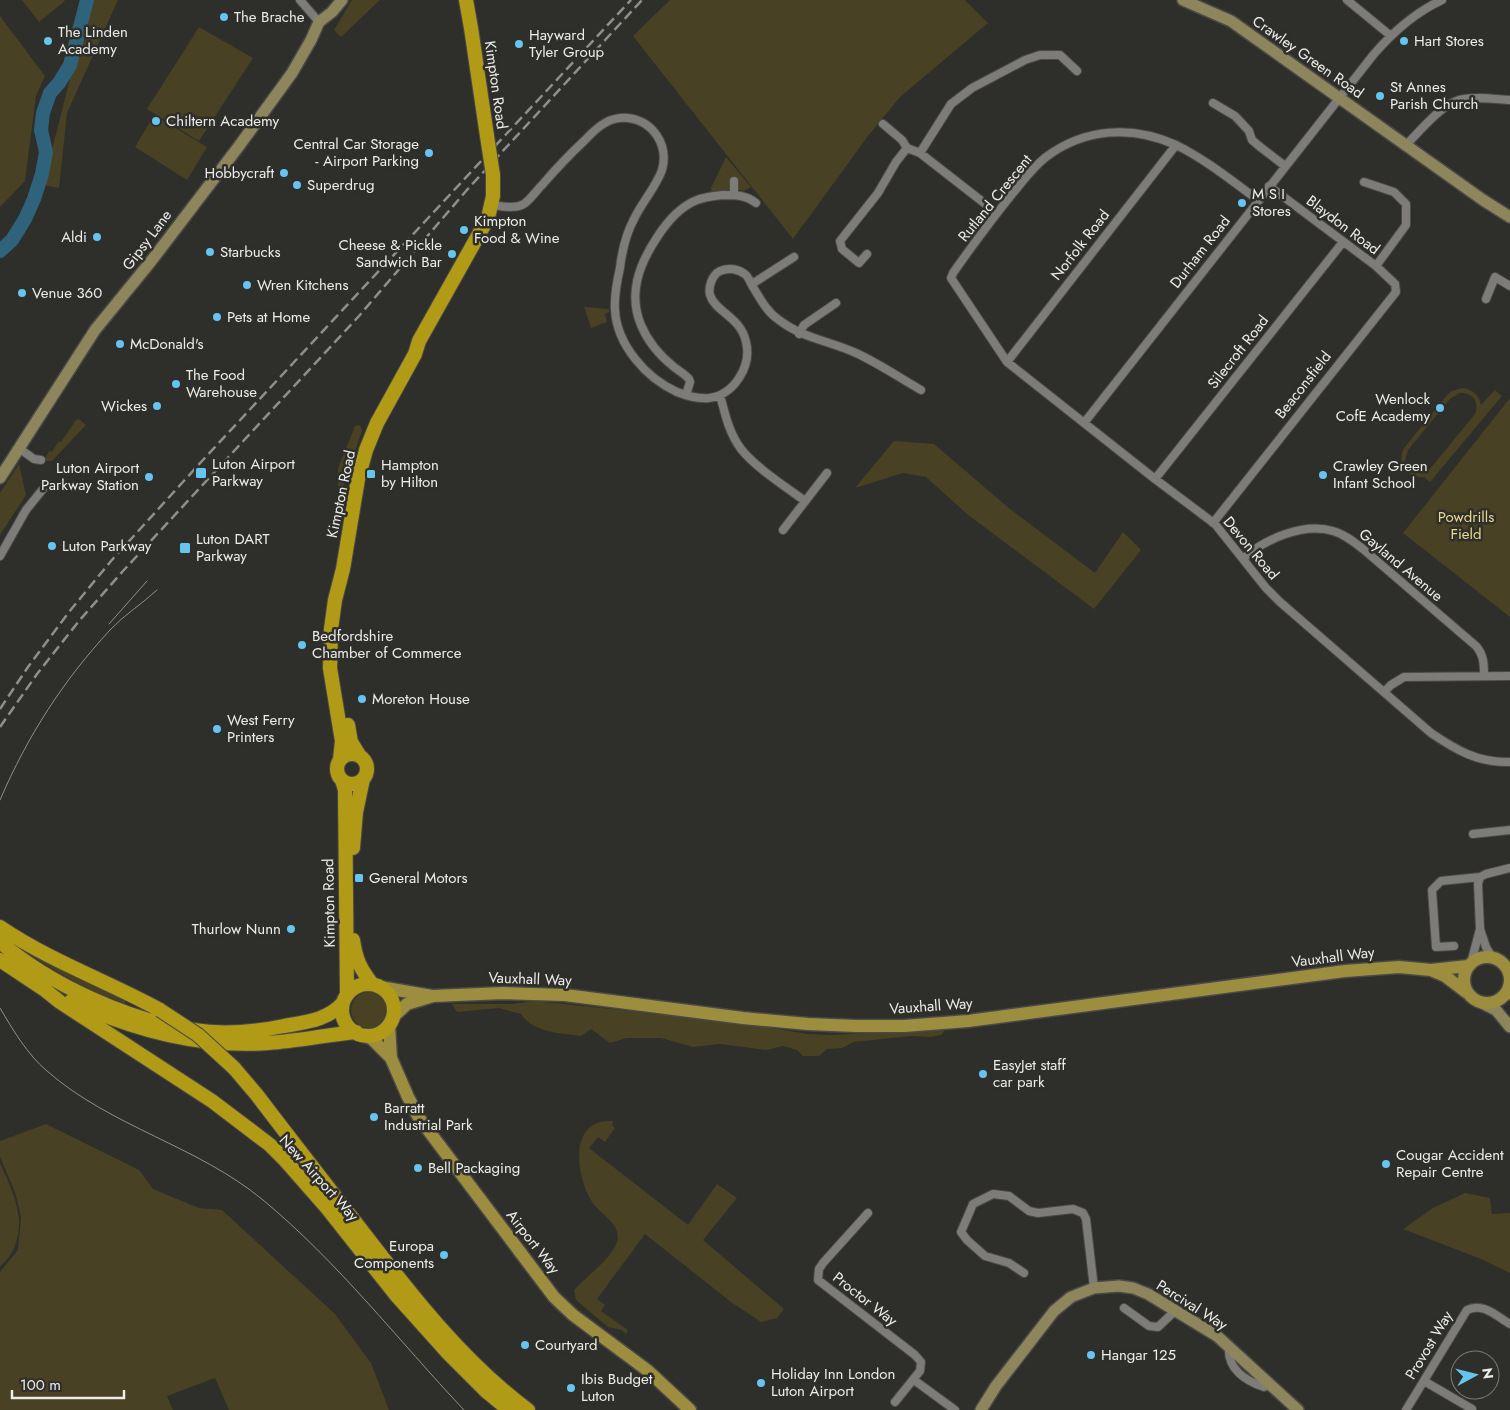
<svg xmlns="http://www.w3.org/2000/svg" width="1510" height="1410" font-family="Jost,sans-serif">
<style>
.green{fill:#484123;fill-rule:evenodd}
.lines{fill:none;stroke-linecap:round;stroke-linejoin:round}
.river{stroke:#2e637b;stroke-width:14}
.street-casing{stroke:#4a4947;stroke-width:10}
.secondary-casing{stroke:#4a4947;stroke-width:14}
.primary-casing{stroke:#4a4947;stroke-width:15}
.highway-casing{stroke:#4a4947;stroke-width:16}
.street{stroke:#7d7c79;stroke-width:8}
.secondary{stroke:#8d855b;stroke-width:11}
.primary{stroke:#9c8e3e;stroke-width:12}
.highway{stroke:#b19a16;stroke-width:14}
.tram{stroke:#8e8e8b;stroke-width:1}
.rail{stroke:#8e8e8b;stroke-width:2.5;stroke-dasharray:10 5;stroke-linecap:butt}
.highway-bridge-casing{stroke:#4a4947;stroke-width:16;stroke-linecap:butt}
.highway-bridge{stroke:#b19a16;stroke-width:14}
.poi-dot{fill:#65c5ee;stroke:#2e2e2b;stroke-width:2}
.labels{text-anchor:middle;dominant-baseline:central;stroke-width:5;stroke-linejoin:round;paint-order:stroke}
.poi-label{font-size:15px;fill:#ececea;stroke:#2e2e2b;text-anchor:start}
.street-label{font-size:15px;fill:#ececea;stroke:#2e2e2b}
.park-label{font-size:15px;fill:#eada8d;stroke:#2e2e2b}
</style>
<rect width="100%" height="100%" fill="#2e2e2b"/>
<path class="green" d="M22 0H64L65 1 39 22Z
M90 0H118L67 113 59 188 43 185Z
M352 0H380L341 37 334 30Z
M670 0H965L988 23 900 97 868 136 793 239 633 36Z
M0 16 45 76 36 96 25 181 0 207Z
M199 27 253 58 199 141 147 109Z
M154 115 207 147 187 180 135 147Z
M726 157 751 187 744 191 739 190 738 187 731 185 729 190 712 192 711 188Z
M584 307 609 309V312L605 314 607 322 591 328Z
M1462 388C1473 389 1479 395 1481 405L1495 390 1502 396 1430 482 1424 477C1407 479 1396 463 1404 448L1448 394 1452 391ZM1459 393C1472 392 1480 401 1475 414L1429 470 1420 473 1410 470 1405 461 1408 450 1450 399Z
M1510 398V617L1403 533Z
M79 419 86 425 52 461H46L45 458 49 451 52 452 59 441 61 442 76 420Z
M359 425 361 427 362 431 341 492 338 493V468L355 426Z
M894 441 934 444 1010 509 1095 573 1123 532 1141 550 1094 609 967 514 926 477 903 473 855 488Z
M19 464 26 495 0 535V493Z
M32 953 126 1000 125 1004 80 985 31 956Z
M351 1010a18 18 0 1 1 36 0a18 18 0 1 1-36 0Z
M534 1001 641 1012 752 1025 808 1034 832 1035 946 1029 941 1035 931 1037 911 1036 854 1042 842 1048 827 1049 819 1056H803L797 1050 783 1046 766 1050 720 1044 693 1047 661 1038H627L610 1043 591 1029 581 1036C561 1033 533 1033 521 1014L499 1008 457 1012 452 1004H513Z
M613 1121 612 1125 615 1128 605 1142 598 1137 589 1148 688 1225 717 1184 737 1198 703 1240 784 1309 777 1318 761 1322 731 1302 645 1234 597 1299 605 1305 601 1311 628 1330 626 1334 622 1330 608 1327 576 1300 574 1290C585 1278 612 1258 617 1242 622 1224 600 1214 592 1202 579 1182 569 1134 597 1123 602 1121 608 1121 613 1121Z
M46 1124 139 1170 153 1189 199 1208 222 1210 335 1314 371 1363 389 1410H229L215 1378 167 1396 173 1410H0V1272L18 1250 21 1217 15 1192 0 1157V1141Z
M0 1163C12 1190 27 1218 14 1248 12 1255 5 1261 0 1267Z
M1465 1193 1490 1198 1492 1214 1510 1213V1273L1481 1259 1403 1229 1433 1208Z"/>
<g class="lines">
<path class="river" d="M0 251 12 240 25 219 34 199 42 174 46 152 41 130 43 113 50 93 59 83 70 65 87 0"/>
<g class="street-casing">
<path id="street" d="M300 0 319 22
M1347 0 1391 36
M1213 103 1235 116 1249 131 1252 140 1259 146 1285 166
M883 124 902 140 907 148 920 153 997 213
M1406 145C1420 131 1440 106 1459 100 1475 96 1494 99 1510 100
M920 153 951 104 972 88 1025 60 1040 55H1060L1077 71
M734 181V195
M1269 186 1376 266 1406 225V204L1394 192 1364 182
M1258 200C1232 181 1205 159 1176 145 1132 125 1085 128 1046 157 1033 167 1023 181 1013 193 992 219 972 246 953 273L951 278 1007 362 1155 479 1215 524 1266 588 1280 602 1431 733C1456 750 1478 763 1510 762
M499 206C506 207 515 208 522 205 529 202 536 191 542 185 555 170 569 155 584 141 590 135 597 127 605 123 611 119 621 117 628 118 653 121 669 145 662 170 656 187 642 202 634 219 626 234 622 251 620 268 617 281 614 296 615 310 617 345 646 378 677 392 687 396 698 399 709 398 734 395 752 366 746 342 741 317 715 312 710 295 708 287 712 275 720 271 729 267 739 269 746 275 749 278 751 284 753 287 761 300 767 312 779 320 802 338 830 341 856 353 878 363 900 378 921 390
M867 254 859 263 842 249 840 241 878 193 896 162 907 148
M752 284 794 257
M1486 299 1495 277 1510 286
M799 334 804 325 836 303
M1007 362 1176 145
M686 395 690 382 689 379C685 374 679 371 674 367 659 355 648 342 641 325 628 294 639 265 656 239 666 223 679 207 697 200 705 197 715 196 723 195 736 195 746 195 756 203
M720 395C725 414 729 433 741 449 755 467 786 487 805 501
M1084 423 1374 54C1393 32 1416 12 1442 0
M20 449 34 459 41 460
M1155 479 1343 242
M1213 523 1396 292 1395 284 1376 266
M783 530 827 473
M0 556 26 510 43 489
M1244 558C1265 539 1304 522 1333 531 1344 534 1354 542 1363 549L1476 646C1484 655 1484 665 1484 676
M1384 692 1391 685 1404 677 1510 676
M1473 834 1510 830
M1480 929 1486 947 1492 957
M1454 946 1436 947 1432 890 1441 881 1480 877 1486 874 1510 868
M1471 963 1480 929 1478 884 1480 877
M868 1213 823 1263 819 1269 818 1280 915 1355 921 1362 920 1371 895 1402
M1024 1273 1009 1263 985 1256 967 1240 961 1232 973 1204 993 1194 1009 1196 1029 1211 1038 1213 1073 1209 1083 1213 1086 1219 1094 1288
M1124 1308 1149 1326 1158 1327 1176 1310
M1229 1347C1227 1369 1246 1381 1264 1387L1270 1384
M914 1380 955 1410
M1424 1381 1472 1409
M1406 1410 1467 1310C1483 1302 1496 1316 1510 1324"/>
</g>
<g class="secondary-casing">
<path id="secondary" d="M1183 0 1231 21 1483 200 1510 217
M0 478 95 330 152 260 239 146 292 73 311 40 319 22 332 12 342 0
M1509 986 1510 994
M1482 1003 1496 1010 1510 1027
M981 1410 996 1386 1054 1311 1071 1297 1094 1288 1119 1286 1133 1288 1148 1294 1217 1336 1298 1410"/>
</g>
<g class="primary-casing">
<path id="primary" d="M1464 980a23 23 0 1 1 46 0a23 23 0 1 1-46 0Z
M1433 971 1445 976 1466 992
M380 987 432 996
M393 1017 407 1004 433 996 504 993 565 995 743 1018 808 1024 856 1026H904L968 1021 1345 971 1399 967 1431 970 1468 966
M389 1025 391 1058 408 1097 419 1118 554 1297 573 1315 647 1370 690 1410
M364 1035 372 1039 391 1058"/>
</g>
<g class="highway-casing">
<path id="highway" d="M466 0 471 28 487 136
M348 725 351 742 359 755
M337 769a15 15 0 1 1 30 0a15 15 0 1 1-30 0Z
M340 759 342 741 330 668 331 629 335 600 343 569 358 479 366 450 377 423 415 354 419 341 488 218 493 196V175
M342 780 345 790 347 995
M353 848 356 812 363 779
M0 927C50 961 107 981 160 1010
M353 940C356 960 360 968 372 984
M0 942C51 985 127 1020 193 1030 223 1035 255 1032 284 1026 306 1022 328 1020 343 1003
M0 960 45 990 60 1002 212 1101 270 1145 284 1159 327 1208 396 1295 448 1353 486 1391 509 1410
M342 1010a26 26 0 1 1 52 0a26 26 0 1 1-52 0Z
M71 1001C133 1030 199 1048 268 1043 297 1041 326 1035 356 1032
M234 1068 257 1095C291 1140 325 1183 359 1227 409 1292 462 1361 528 1410"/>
</g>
<use href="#street" class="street"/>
<use href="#secondary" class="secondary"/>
<use href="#primary" class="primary"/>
<use href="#highway" class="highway"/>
<path class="tram" d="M109 624 147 581
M0 800C28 735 63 681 110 630 124 615 142 604 157 590
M0 1008C13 1030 27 1054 47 1071 111 1127 198 1146 263 1200 338 1262 398 1340 464 1410"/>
<path class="rail" d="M0 709 28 667 69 612 111 561 202 461 631 0
M0 727 37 674 79 621 123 571 359 316 466 191 642 0"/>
<g class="highway-bridge-casing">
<path id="highway-bridge" d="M487 136 493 175
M160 1010 198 1035 234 1068"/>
</g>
<use href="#highway-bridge" class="highway-bridge"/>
</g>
<g class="poi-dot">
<circle cx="224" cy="17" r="5"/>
<circle cx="48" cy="41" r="5"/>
<circle cx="1404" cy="41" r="5"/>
<circle cx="519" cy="44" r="5"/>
<circle cx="1380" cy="96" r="5"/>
<circle cx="156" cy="121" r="5"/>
<circle cx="429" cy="153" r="5"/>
<circle cx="284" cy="173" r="5"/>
<circle cx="297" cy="185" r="5"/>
<circle cx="1242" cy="203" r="5"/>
<circle cx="464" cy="230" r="5"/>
<circle cx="97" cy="237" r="5"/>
<circle cx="210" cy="252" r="5"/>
<circle cx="452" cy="254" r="5"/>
<circle cx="247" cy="285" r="5"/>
<circle cx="22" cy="293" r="5"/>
<circle cx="217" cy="317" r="5"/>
<circle cx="120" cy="344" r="5"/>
<circle cx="176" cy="384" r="5"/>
<circle cx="157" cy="406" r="5"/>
<circle cx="1440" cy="408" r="5"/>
<rect x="195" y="467" width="12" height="12" rx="2.5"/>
<rect x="366" y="469" width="10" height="10" rx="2.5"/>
<circle cx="1323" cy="475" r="5"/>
<circle cx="149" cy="477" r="5"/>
<circle cx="52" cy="546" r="5"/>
<rect x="179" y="542" width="12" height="12" rx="2.5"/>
<circle cx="302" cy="645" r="5"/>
<circle cx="362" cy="699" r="5"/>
<circle cx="217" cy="729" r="5"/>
<rect x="354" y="873" width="10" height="10" rx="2.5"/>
<circle cx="291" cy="929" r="5"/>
<circle cx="983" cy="1074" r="5"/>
<circle cx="374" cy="1117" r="5"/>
<circle cx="1386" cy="1164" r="5"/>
<circle cx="418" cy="1168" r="5"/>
<circle cx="444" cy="1255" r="5"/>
<circle cx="525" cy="1345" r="5"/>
<circle cx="1091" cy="1355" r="5"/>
<circle cx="761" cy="1383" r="5"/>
<circle cx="571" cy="1388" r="5"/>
</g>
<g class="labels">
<g class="poi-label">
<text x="234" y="17">The Brache</text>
<text x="58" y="32">The Linden<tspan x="58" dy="17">Academy</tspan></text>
<text x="529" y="35">Hayward<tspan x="529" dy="17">Tyler Group</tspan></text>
<text x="1414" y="41">Hart Stores</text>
<text x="1390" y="87">St Annes<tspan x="1390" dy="17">Parish Church</tspan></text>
<text x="166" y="121">Chiltern Academy</text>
<text x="419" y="144" text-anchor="end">Central Car Storage<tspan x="419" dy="17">- Airport Parking</tspan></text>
<text x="274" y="173" text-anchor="end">Hobbycraft</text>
<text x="307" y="185">Superdrug</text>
<text x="1252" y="194">M S I<tspan x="1252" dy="17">Stores</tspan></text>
<text x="474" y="221">Kimpton<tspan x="474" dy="17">Food &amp; Wine</tspan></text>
<text x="87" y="237" text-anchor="end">Aldi</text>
<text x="442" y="245" text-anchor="end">Cheese &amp; Pickle<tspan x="442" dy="17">Sandwich Bar</tspan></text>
<text x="220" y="252">Starbucks</text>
<text x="257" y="285">Wren Kitchens</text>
<text x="32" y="293">Venue 360</text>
<text x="227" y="317">Pets at Home</text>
<text x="130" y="344">McDonald's</text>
<text x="186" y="375">The Food<tspan x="186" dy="17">Warehouse</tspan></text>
<text x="1430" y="399" text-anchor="end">Wenlock<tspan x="1430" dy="17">CofE Academy</tspan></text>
<text x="147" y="406" text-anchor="end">Wickes</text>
<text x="212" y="464">Luton Airport<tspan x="212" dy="17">Parkway</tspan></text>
<text x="381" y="465">Hampton<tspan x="381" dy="17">by Hilton</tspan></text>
<text x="1333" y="466">Crawley Green<tspan x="1333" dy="17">Infant School</tspan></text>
<text x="139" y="468" text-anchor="end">Luton Airport<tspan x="139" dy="17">Parkway Station</tspan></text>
<text x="196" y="539">Luton DART<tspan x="196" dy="17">Parkway</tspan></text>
<text x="62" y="546">Luton Parkway</text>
<text x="312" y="636">Bedfordshire<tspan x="312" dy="17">Chamber of Commerce</tspan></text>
<text x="372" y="699">Moreton House</text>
<text x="227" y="720">West Ferry<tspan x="227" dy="17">Printers</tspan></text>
<text x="369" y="878">General Motors</text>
<text x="281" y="929" text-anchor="end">Thurlow Nunn</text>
<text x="993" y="1065">EasyJet staff<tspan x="993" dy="17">car park</tspan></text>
<text x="384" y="1108">Barratt<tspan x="384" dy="17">Industrial Park</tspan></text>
<text x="1396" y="1155">Cougar Accident<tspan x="1396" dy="17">Repair Centre</tspan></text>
<text x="428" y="1168">Bell Packaging</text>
<text x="434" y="1246" text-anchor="end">Europa<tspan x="434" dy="17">Components</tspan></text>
<text x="535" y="1345">Courtyard</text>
<text x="1101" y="1355">Hangar 125</text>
<text x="771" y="1374">Holiday Inn London<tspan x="771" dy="17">Luton Airport</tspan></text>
<text x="581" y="1379">Ibis Budget<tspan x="581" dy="17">Luton</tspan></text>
</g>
<g class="street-label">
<text transform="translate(1308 57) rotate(35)">Crawley Green Road</text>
<text transform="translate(496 85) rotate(82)">Kimpton Road</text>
<text transform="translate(995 198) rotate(-51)">Rutland Crescent</text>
<text transform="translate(1343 225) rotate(37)">Blaydon Road</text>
<text transform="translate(147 240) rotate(-53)">Gipsy Lane</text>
<text transform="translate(1080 245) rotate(-52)">Norfolk Road</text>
<text transform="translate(1200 252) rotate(-52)">Durham Road</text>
<text transform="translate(1238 352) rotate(-52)">Silecroft Road</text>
<text transform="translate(1303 385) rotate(-52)">Beaconsfield</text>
<text transform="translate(341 494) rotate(-78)">Kimpton Road</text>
<text transform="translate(1251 548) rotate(50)">Devon Road</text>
<text transform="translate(1401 565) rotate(40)">Gayland Avenue</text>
<text transform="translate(329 903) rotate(-91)">Kimpton Road</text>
<text transform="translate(1333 957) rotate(-7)">Vauxhall Way</text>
<text transform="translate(530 979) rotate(2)">Vauxhall Way</text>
<text transform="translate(931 1006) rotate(-4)">Vauxhall Way</text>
<text transform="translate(319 1178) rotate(48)">New Airport Way</text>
<text transform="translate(533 1242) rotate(52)">Airport Way</text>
<text transform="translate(865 1299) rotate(38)">Proctor Way</text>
<text transform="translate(1192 1305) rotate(32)">Percival Way</text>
<text transform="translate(1429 1345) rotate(-59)">Provost Way</text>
</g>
<g class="park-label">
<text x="1466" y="517">Powdrills<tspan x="1466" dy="17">Field</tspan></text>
</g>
</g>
<g transform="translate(1475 1375) rotate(83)"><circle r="24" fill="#2e2e2b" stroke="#7a7a77"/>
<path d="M0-4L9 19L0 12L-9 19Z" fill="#65c5ee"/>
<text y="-8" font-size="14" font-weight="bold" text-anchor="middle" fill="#ececea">N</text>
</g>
<path d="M12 1390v8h112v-8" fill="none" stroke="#ececea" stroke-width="2.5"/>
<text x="20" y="1390" font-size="15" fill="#ececea" stroke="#2e2e2b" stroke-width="4" paint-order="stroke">100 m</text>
</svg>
